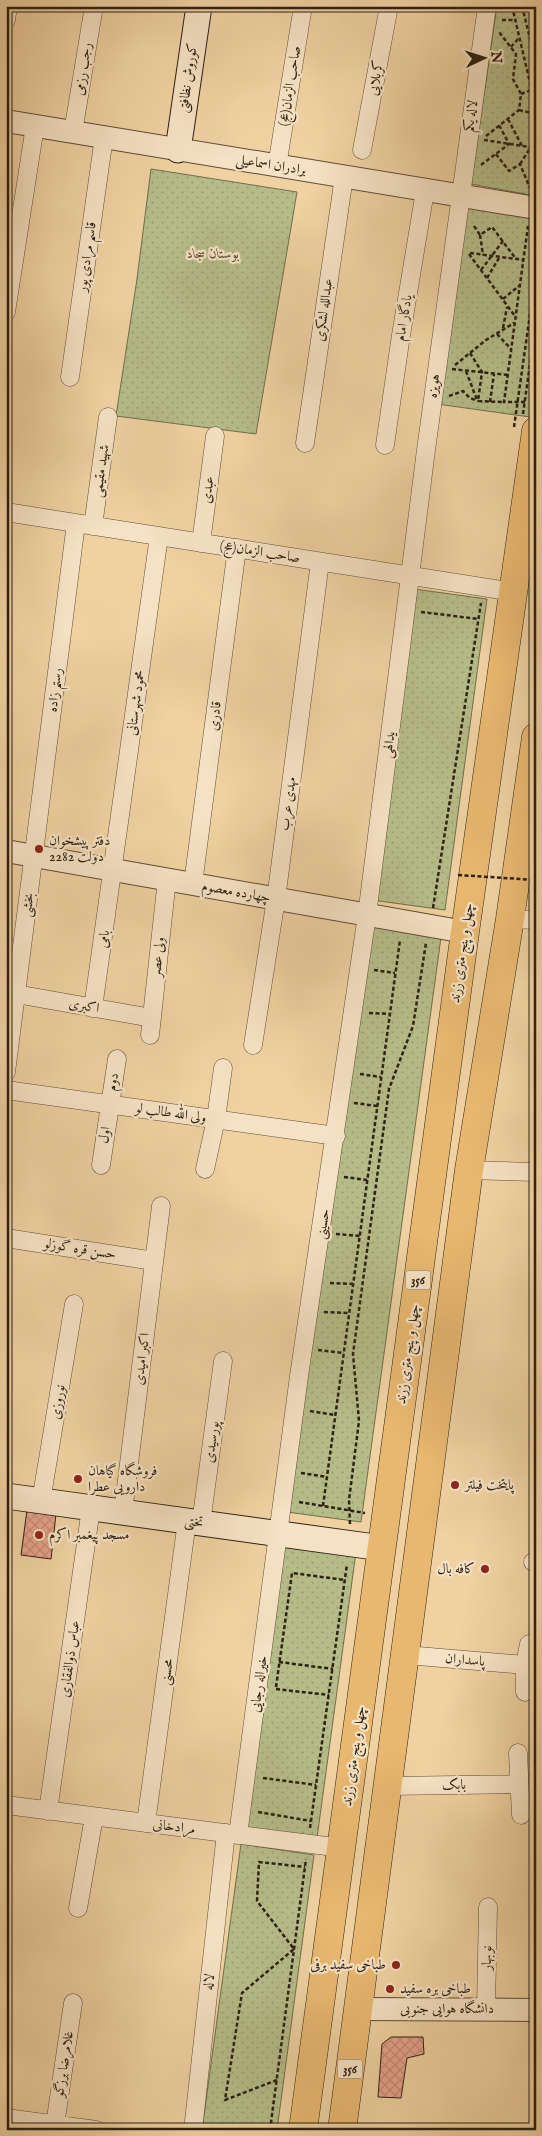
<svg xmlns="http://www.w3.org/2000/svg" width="542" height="2136" font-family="'IM FELL English',Amiri,serif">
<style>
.grass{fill:url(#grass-dots);stroke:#706e4e}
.building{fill:url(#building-cross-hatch);stroke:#2c2113}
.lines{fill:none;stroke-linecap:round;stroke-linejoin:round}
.minor-casing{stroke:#5d4d37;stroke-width:19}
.tertiary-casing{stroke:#5d4d37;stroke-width:24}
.secondary-casing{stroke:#2c2113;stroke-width:27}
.primary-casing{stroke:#2c2113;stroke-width:29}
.path{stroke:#2c2113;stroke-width:2.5;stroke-dasharray:4 2.5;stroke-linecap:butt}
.minor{stroke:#f5e1c3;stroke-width:18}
.tertiary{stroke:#f5e1c3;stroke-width:22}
.secondary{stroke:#f5e1c3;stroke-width:25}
.primary{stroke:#e8b871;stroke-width:28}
.path-bridge{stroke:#2c2113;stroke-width:2.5;stroke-dasharray:4 2.5;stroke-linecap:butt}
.poi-dot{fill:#8f2418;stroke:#f5e1c3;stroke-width:2}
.labels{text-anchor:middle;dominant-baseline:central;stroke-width:4.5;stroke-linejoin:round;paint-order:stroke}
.shield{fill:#f5e1c3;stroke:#685b48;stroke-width:1}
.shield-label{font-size:12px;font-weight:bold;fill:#2c2113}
.street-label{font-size:14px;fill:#2c2113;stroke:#f5e1c3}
.park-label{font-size:14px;font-style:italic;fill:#4e4830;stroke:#f5e1c3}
.poi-label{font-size:14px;fill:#2c2113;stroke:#f5e1c3;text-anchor:start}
</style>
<defs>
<pattern id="grass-dots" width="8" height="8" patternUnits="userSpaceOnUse" patternTransform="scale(1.25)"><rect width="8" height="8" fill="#b5bc88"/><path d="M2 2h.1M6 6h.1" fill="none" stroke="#9ca174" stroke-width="1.8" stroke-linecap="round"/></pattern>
<pattern id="building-cross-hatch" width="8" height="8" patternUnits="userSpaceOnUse" patternTransform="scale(1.25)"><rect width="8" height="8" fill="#e6a28a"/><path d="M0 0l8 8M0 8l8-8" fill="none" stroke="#c58b76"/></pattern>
</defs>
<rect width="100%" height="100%" fill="#efd1a2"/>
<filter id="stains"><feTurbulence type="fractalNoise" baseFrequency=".004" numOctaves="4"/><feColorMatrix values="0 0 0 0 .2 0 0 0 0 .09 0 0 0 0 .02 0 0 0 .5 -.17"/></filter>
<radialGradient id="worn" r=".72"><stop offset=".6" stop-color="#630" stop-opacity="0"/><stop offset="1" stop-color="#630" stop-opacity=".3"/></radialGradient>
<path class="grass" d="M497 6H536V196L471 184Z
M151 169 297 192 256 434 116 416 137 279Z
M468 206 536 215V373L530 417 437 404Z
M414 589 487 599 445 910 372 900Z
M370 927 442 930 361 1522 287 1512Z
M282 1542 356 1552 317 1838 243 1828Z
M241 1844 314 1855 277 2130H202Z"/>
<path class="building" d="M27 1510 56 1514 51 1559 21 1555Z
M391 2037H423L424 2054 407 2058 401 2098 378 2097 382 2044Z"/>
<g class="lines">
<g class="minor-casing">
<path id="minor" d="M6 20 8 6
M73 132 94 6
M362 150 389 6
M277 166 303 6
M6 312 35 126
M70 377 104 137
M305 443 344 177
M385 445 401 335 425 191
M6 512 514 592
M93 526 108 417
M201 543 215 436
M193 884 237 548
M510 919 536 920
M16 994 152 1018
M93 1008 159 536
M150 1035 167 879
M253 1045 276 899 320 562
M6 1072 76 523
M6 1090 336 1136
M101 1165 117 1059
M205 1169 216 1119 223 1068
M469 1170 536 1172
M6 1238 154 1261
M41 1501 74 1304
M123 1512 161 1206
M201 1523 223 1361
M533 1562H536
M406 1655 525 1665
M525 1692V1665L529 1644
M518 1753 521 1815
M388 1786 519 1784
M6 1805 342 1848
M48 1811 91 1508
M146 1823 187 1521
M238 1835 299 1376 367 915 426 450 487 6
M78 1908 94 1817
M486 2009 488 1907
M6 2118 96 2130
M55 2125 73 2003
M193 2130 226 1833"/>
</g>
<g class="tertiary-casing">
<path id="tertiary" d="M6 121 536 208
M6 851 465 932
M358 2009 536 2010"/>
</g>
<g class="secondary-casing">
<path id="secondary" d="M178 150 199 6
M6 1496 382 1548"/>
</g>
<g class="primary-casing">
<path id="primary" d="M303 2130 465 932 536 431
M342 2130 469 1170 510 919 536 737"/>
</g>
<path class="path" d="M512 6 536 108
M522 6 536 63
M533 6 536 19
M502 20H515
M511 47 518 39
M521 94 531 90
M519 110 536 114
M508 119 522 146
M486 136 519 110 521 94 513 79 516 54 499 32
M484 140 536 148
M496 154 509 171 520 164 530 188
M520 164 536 139
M481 165 509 144 499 125
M532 190 536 171
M474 226 480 235 492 227 516 259
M480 235 483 255
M470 253 524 260
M469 254 515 316
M481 270 503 241
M487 278 499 258
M503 299 520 285
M503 328 507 307
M497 334 511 349
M470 353 482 372 478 401 504 402
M455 365 486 340 514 323
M452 369 508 375
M466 371 477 400
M449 396 463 391 470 398 478 401
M490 402 494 374
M525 402H504L528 226
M523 414 536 321
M514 427 536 272
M421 612 479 619
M433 908 481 603
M374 970 395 973
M369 1013 390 1014
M360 1074 381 1077
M354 1103 377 1106
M344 1177 367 1180
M336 1234 360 1236
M330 1283 353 1284
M324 1312 350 1313
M318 1350 344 1353
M310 1411 335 1415
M301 1473 327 1477
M299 1502 365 1513
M323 1506 400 940
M350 1524 349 1500 359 1421 353 1354 389 1089 413 1026 426 943
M279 1662 333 1669
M276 1687 292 1573 345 1580
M276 1689 329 1695
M263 1778 316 1785
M258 1812 311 1821
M310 1828 347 1564
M277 2080 225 2100 242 1993 294 1949 257 1901 259 1862 305 1867
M270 2130 306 1859"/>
<use href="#minor" class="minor"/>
<use href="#tertiary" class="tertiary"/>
<use href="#secondary" class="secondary"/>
<use href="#primary" class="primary"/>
<path class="path-bridge" d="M458 875 536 880"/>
</g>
<g class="poi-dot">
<circle cx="39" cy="849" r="5"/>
<circle cx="78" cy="1479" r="5"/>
<circle cx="455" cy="1485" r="5"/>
<circle cx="39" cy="1535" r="5"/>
<circle cx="485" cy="1569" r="5"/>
<circle cx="396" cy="1965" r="5"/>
<circle cx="390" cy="1989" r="5"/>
</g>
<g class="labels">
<g class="shield">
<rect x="405.5" y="1270.5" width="25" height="19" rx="4"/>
<rect x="337.5" y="2059.5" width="25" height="19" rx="4"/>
</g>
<g class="shield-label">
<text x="418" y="1280">356</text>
<text x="350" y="2069">356</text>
</g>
<g class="street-label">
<text transform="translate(83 69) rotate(-81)">رجب رزمی</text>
<text transform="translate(188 78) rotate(-82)">کوروش نظافتی</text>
<text transform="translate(376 78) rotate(-80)">کربلایی</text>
<text transform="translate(290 86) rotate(-81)">صاحب الزمان(عج)</text>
<text transform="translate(471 116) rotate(-82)">لاله یکم</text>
<text transform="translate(271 165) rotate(9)">برادران اسماعیلی</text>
<text transform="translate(87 257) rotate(-82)">قاسم مرادی پور</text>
<text transform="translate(324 310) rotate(-82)">عبدالله لشکری</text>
<text transform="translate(404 318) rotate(-81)">یادگار امام</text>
<text transform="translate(434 386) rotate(-82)">هویزه</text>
<text transform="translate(101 471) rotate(-82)">شهید مقیمی</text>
<text transform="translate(208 490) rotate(-83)">عبدی</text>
<text transform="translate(260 552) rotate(9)">صاحب الزمان(عج)</text>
<text transform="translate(55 690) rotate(-83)">رستم زاده</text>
<text transform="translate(136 703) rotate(-82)">محمود شهرستانی</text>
<text transform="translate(215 716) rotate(-83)">قادری</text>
<text transform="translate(389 745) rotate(-83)">یدالهی</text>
<text transform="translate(288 804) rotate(-82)">مهدی عرب</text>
<text transform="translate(236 892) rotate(10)">چهارده معصوم</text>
<text transform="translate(28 905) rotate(-83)">بخشی</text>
<text transform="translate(104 939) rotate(-82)">بامی</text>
<text transform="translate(462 953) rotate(-82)">چهل و پنج متری زرند</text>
<text transform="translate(158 957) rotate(-84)">ولی عصر</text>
<text transform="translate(84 1006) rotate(10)">اکبری</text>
<text transform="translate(113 1082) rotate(-82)">دوم</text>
<text transform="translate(171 1113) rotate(8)">ولی الله طالب لو</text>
<text transform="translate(105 1135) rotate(-81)">اول</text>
<text transform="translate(323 1224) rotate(-81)">حسینی</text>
<text transform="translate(80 1249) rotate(9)">حسن قره گوزلو</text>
<text transform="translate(408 1354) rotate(-82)">چهل و پنج متری زرند</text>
<text transform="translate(142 1359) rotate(-83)">اکبر امیدی</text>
<text transform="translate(58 1402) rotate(-81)">نوروزی</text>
<text transform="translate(212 1442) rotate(-82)">پورسیدی</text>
<text transform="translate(194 1522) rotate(8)">تختی</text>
<text transform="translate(70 1659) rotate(-82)">عباس ذوالفقاری</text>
<text transform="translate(465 1660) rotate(5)">پاسداران</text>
<text transform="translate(167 1672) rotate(-82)">محسنی</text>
<text transform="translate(259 1684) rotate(-82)">خیراله رجایی</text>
<text transform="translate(354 1756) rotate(-82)">چهل و پنج متری زرند</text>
<text transform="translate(454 1785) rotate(-1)">بابک</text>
<text transform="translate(174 1827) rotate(7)">مرادخانی</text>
<text transform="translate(487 1958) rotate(-89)">نوبهار</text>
<text transform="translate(209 1982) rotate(-84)">لاله</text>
<text x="447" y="2009">دانشگاه هوایی جنوبی</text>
<text transform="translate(64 2064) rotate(-81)">غلامرضا برزگو</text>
</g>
<g class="park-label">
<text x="213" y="254">بوستان سجاد</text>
</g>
<g class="poi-label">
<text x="49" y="841">دفتر پیشخوان<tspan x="49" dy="16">دولت 2282</tspan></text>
<text x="88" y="1471">فروشگاه گیاهان<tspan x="88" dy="16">دارویی عطرا</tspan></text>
<text x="465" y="1485">پایتخت فیلتر</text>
<text x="49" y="1535">مسجد پیغمبر اکرم</text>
<text x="475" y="1569" text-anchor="end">کافه بال</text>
<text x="386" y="1965" text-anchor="end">طباخی سفید برفی</text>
<text x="400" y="1989">طباخی بره سفید</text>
</g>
</g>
<rect width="542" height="2136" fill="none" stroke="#efd1a2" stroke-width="25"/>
<rect x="8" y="8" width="527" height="2121" fill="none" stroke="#2c2113" stroke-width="2.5"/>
<rect x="12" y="12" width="517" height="2111" fill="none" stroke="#2c2113"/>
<g transform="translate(484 58) rotate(86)" stroke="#f5e1c3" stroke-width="4" paint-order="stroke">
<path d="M0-4L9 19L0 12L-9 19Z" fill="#2c2113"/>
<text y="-8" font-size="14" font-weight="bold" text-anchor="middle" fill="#2c2113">N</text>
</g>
<rect width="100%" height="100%" filter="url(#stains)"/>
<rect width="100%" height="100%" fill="url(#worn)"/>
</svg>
